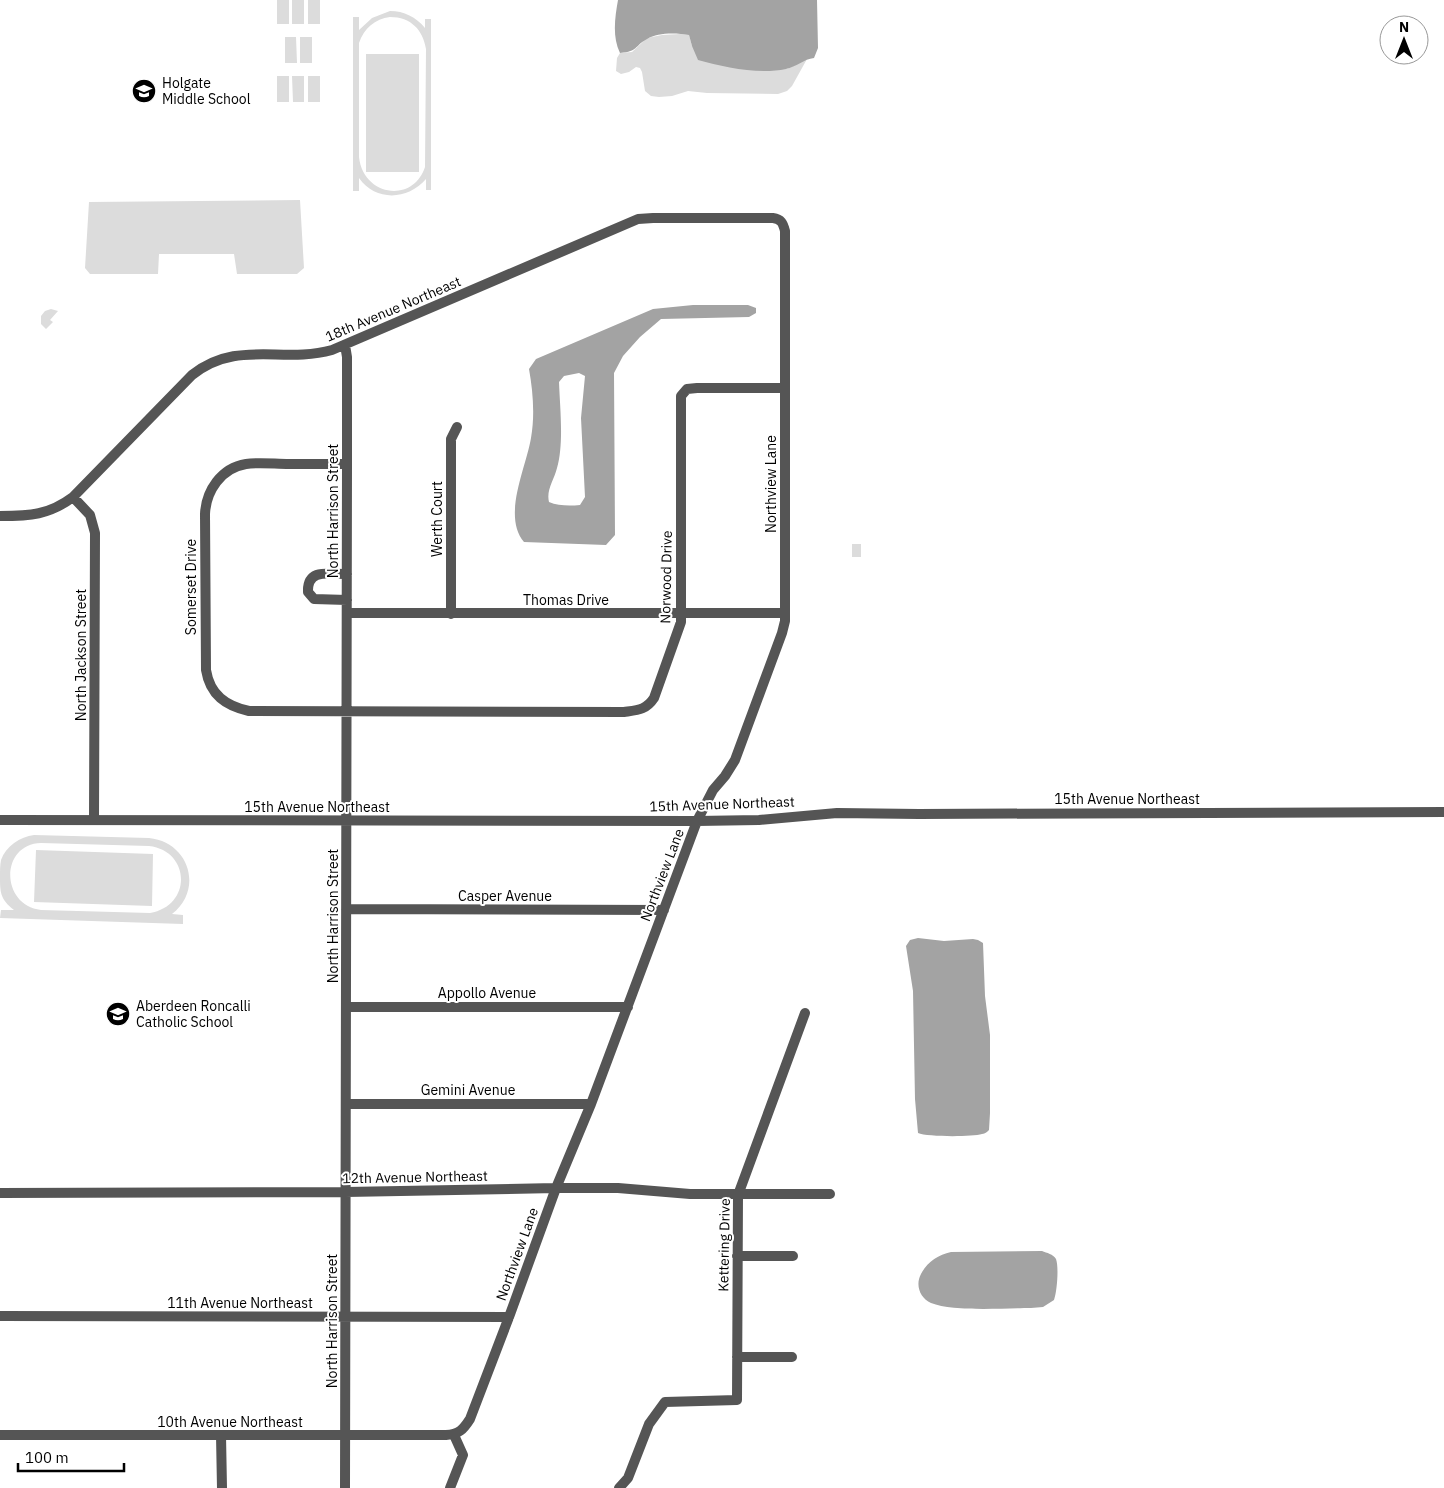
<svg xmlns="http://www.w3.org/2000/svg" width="1444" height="1488" font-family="'IBM Plex Sans',sans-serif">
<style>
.green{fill:#dcdcdc;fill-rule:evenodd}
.water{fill:#a3a3a3;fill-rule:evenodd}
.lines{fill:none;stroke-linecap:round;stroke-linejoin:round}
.minor{stroke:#555;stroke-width:10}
.labels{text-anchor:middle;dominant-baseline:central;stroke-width:4;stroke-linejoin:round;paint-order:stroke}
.poi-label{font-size:14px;fill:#000;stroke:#fff;text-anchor:start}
.street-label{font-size:14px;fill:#000;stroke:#fff}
</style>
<rect width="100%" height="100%" fill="#fff"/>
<path class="green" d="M277 0H289V24H277Z
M292 0H304V24H292Z
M308 0H320V24H308Z
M390 11C404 11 416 17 425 28V19H431V190H426V179C408 200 376 202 359 178V191H353V17H359V30L372 18ZM390 17C411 17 423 30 426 49L425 167C413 204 363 196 359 157V43C364 28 375 19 390 17Z
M680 34 689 35 692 46 787 69 807 59 792 86 787 91 778 94 707 93 688 91 672 96 659 97 651 96 645 91 642 72 640 68 636 67 629 72 621 74 616 71 617 58 620 53 632 52 647 38 662 35Z
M285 37H296L297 63H285Z
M300 37H312V63H300Z
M366 54H419V172H366Z
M277 76H289V102H277Z
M292 76H304V102H293Z
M308 76H320V102H308Z
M300 200 304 268 297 274H237L234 254H159L158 274H90L85 268 89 202Z
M51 309 58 311 50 320 53 322 46 329 41 324V316L45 311Z
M852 544H861V557H852Z
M34 835 149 838C189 842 204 889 172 914L183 915V924L0 918 1 910H14C0 899 0 892 0 876 0 871 0 865 1 860 6 846 20 837 34 835ZM41 843 149 846C191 851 192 906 150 913L41 910C0 905 0 844 41 843Z
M36 850 153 854 152 906 34 902Z"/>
<path class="water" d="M618 0H817L818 48 814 58C804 59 796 67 786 69 758 75 724 67 698 60L692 46 689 35C677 33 658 32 647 39 633 47 639 51 620 53 612 37 615 17 618 0Z
M693 305H748L756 308V313L749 317 661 319 640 337 623 356 614 373 615 535 606 545 524 542C502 516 526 468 531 438 535 416 533 391 529 369L536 359 653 309ZM579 373 585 376 581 418 585 497 580 505C570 506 558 506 549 502 546 490 554 480 557 468 564 444 560 408 559 382L564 376Z
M918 938 944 941 973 939 978 940 983 943 985 996 990 1035V1113L989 1130C986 1133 986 1133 982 1134 972 1137 927 1137 918 1133L915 1099 913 991 906 946 910 940Z
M1042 1251C1047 1253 1053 1254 1056 1259 1059 1267 1057 1292 1054 1300L1043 1307 1031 1308C1006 1308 953 1312 931 1303 920 1298 915 1285 921 1274 927 1262 938 1255 951 1252Z"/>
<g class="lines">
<path class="minor" d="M347 464C328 464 308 464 289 464 275 464 259 462 246 464 221 468 206 491 205 514L206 670C210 695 226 706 249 711L624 712C638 710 646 710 654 698L681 622V396L687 389 697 388H784
M73 497 90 515 95 533 94 820
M0 516C30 516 49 515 73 497L192 375C237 339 282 364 332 350L638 219 653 218H773C781 219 783 223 785 231V621L782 633 735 760 725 776 713 790 697 821 591 1104 556 1188 509 1317 470 1419C463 1430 459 1434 446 1435H0
M347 574C329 574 307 568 308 592L314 599 347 600
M347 613H785
M451 614V439L457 427
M0 820 697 821 759 820 837 813 919 814 1444 812
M346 909 664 910
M346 1007H628
M346 1104H591
M0 1193 346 1192 556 1188H618L690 1194H830
M737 1256H793
M0 1316 509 1317
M737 1357H792
M221 1435 222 1488
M345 1488 347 464V357L345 345
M450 1488 463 1455 454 1435
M619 1488 628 1478 649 1424 665 1402 737 1400 738 1195 805 1013"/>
</g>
<defs>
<g id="school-disc" transform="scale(1.25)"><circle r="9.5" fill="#000" stroke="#fff"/><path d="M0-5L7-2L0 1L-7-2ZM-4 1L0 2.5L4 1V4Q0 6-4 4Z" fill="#fff"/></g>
</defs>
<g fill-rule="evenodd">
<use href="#school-disc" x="144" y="91"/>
<use href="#school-disc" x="118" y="1014"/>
</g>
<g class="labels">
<g class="poi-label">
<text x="162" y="83">Holgate<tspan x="162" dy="16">Middle School</tspan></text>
<text x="136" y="1006">Aberdeen Roncalli<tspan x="136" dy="16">Catholic School</tspan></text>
</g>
<g class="street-label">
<text transform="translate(393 309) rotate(-23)">18th Avenue Northeast</text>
<text transform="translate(771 484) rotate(-90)">Northview Lane</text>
<text transform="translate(333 511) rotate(-90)">North Harrison Street</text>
<text transform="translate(437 519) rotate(-90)">Werth Court</text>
<text transform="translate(666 577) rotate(-89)">Norwood Drive</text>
<text transform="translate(191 587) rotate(-90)">Somerset Drive</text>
<text x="566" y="600">Thomas Drive</text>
<text transform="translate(81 655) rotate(-90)">North Jackson Street</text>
<text x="1127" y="799">15th Avenue Northeast</text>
<text transform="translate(722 804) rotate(-2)">15th Avenue Northeast</text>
<text x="317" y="807">15th Avenue Northeast</text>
<text transform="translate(662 875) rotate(-69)">Northview Lane</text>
<text x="505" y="896">Casper Avenue</text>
<text transform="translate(333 916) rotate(-90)">North Harrison Street</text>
<text x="487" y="993">Appollo Avenue</text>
<text x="468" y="1090">Gemini Avenue</text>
<text transform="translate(415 1177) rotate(-1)">12th Avenue Northeast</text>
<text transform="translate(724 1245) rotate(-89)">Kettering Drive</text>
<text transform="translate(517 1254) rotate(-70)">Northview Lane</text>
<text x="240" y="1303">11th Avenue Northeast</text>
<text transform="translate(332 1321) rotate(-90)">North Harrison Street</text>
<text x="230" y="1422">10th Avenue Northeast</text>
</g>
</g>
<g transform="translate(1404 40)"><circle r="24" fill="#ffffff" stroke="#999999"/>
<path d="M0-4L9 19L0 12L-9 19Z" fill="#000000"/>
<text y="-8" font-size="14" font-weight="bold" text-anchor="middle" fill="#000000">N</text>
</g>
<path d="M18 1463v8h106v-8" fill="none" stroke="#000000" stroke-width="2.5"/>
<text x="25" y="1463" font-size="15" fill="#000000" stroke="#ffffff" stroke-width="4" paint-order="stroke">100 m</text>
</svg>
